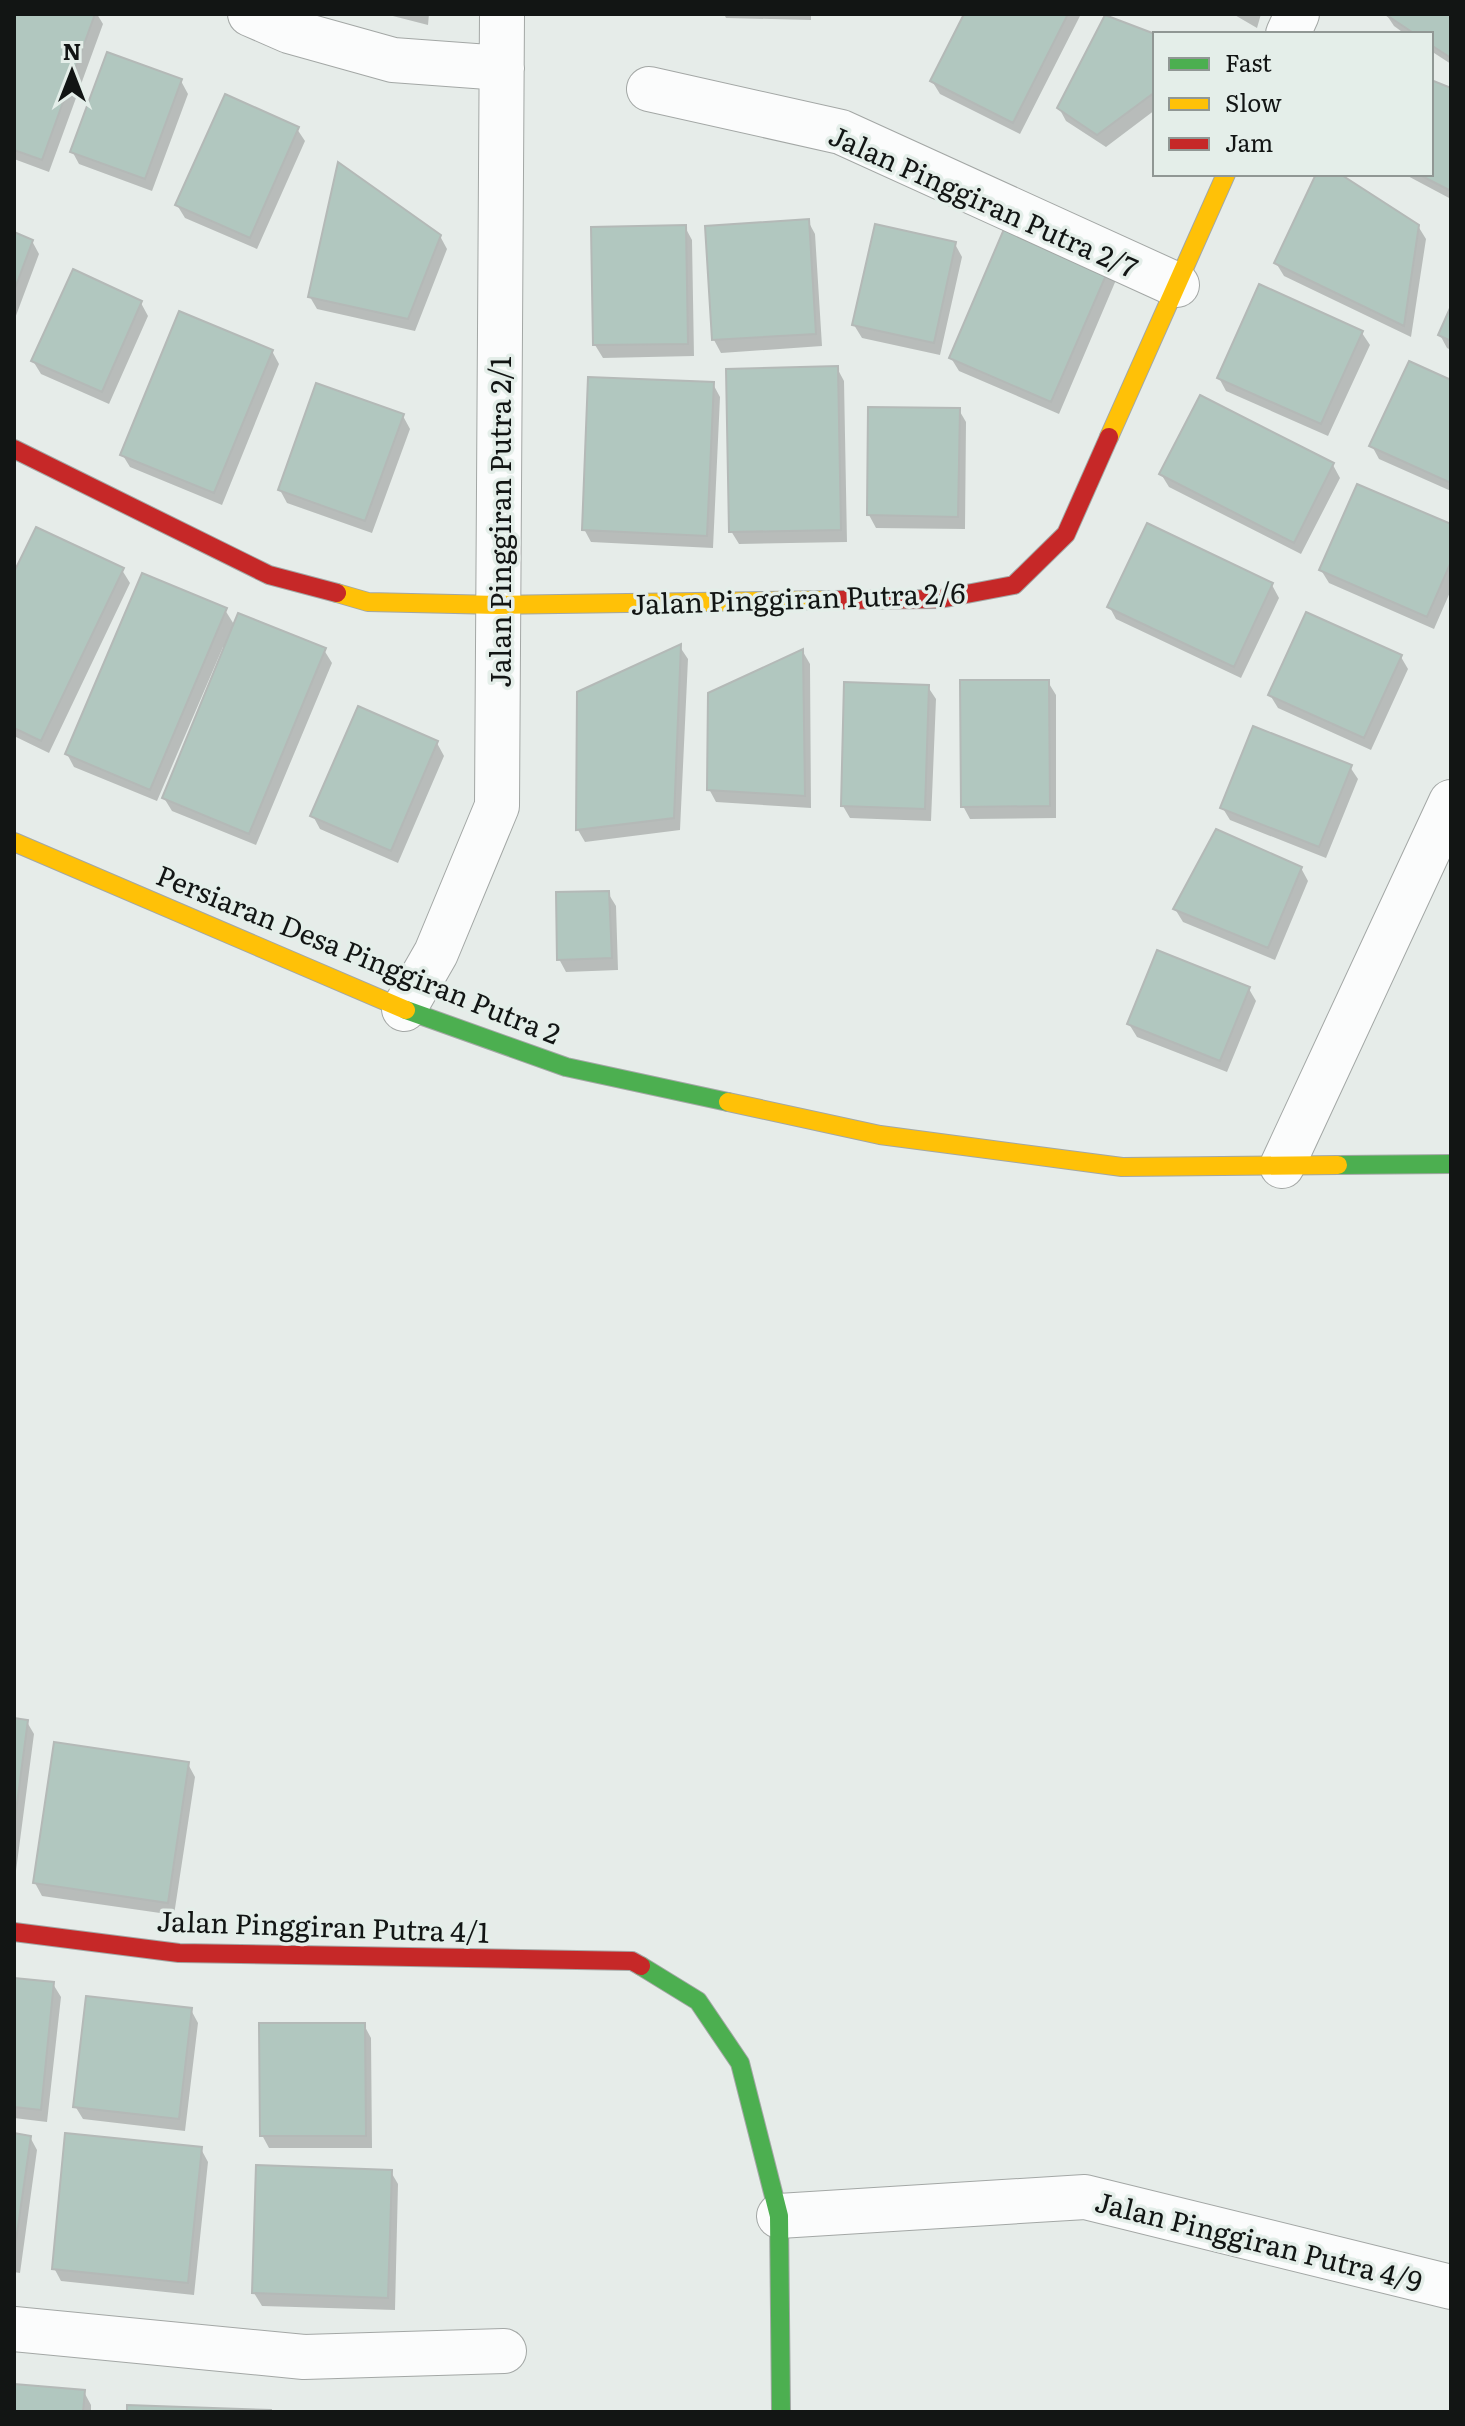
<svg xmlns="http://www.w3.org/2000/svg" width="1465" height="2426" font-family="Literata,serif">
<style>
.shadow{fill:#0003}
.building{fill:#b1c7bf;stroke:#b4b9b7;stroke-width:2}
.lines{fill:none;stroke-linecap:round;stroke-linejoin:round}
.street-casing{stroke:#a3a7a5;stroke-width:46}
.fast-casing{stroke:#a3a7a5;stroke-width:20}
.slow-casing{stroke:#a3a7a5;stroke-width:20}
.jam-casing{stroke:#a3a7a5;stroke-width:20}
.street{stroke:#fbfcfc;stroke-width:44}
.fast{stroke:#4caf50;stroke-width:18}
.slow{stroke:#ffc107;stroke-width:18}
.jam{stroke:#c62828;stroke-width:18}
.labels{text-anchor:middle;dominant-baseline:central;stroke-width:7;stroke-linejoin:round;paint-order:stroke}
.street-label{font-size:28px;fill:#121514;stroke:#e4eee9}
</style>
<rect width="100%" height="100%" fill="#e6ece9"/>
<path class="shadow" d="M14 14H97L103 24 49 172 14 159Z
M385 14H429L428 25Z
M724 14H811V20L726 18Z
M966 14H1081L1020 134 940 94 932 81Z
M1233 14H1261L1257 28Z
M1386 14H1451V64L1431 51V34H1405L1394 26Z
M1155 36V110L1106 147 1066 121 1059 108Z
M181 81 188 94 152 191 79 164 72 151Z
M1431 82 1451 90V199L1404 174H1431Z
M297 129 305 141 257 249 185 218 177 205Z
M1318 174H1337L1418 226 1426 239 1411 337 1284 276 1276 263Z
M808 221 815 234 822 346 721 353 714 340Z
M685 227 692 240 694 356 603 358 595 345Z
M14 235 32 241 39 254 14 321Z
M440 236 447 249 415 331 317 309 310 297Z
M955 244 962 257 940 355 862 338 854 325Z
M1108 267 1116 280 1059 414 959 371 951 358Z
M141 303 148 316 109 404 41 374 33 361Z
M1451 311V350L1447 348 1440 335Z
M1362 333 1370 345 1328 436 1226 391 1219 378Z
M272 351 279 364 222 505 130 467 122 454Z
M837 368 844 381 847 542 739 544 731 531Z
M1451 382V491L1379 459 1372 446Z
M713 384 720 397 713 548 591 542 584 529Z
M959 410 966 422 965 529 876 528 869 515Z
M403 416 410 429 372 533 287 503 280 490Z
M1333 465 1340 478 1301 554 1169 487 1161 474Z
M1451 526V590L1434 629 1329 583 1321 570Z
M122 570 130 583 49 753 14 736V576Z
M1272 585 1279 598 1241 678 1116 619 1109 606Z
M225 610 235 626 324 650 332 663 256 845 172 811 164 798 226 648 223 647 157 801 74 767 67 754Z
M680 647 688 659 680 830 585 842 578 830Z
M803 652 810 664 811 808 716 802 709 789Z
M1401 657 1408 669 1371 750 1278 708 1270 695Z
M1048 682 1056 695V818L970 819 963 806Z
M928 687 936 699 931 821 850 818 843 806Z
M437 743 444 756 398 863 320 829 313 816Z
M1350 767 1358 779 1326 858 1230 820 1222 807Z
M1301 868 1308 881 1275 960 1183 922 1175 909Z
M608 893 616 906 618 970 566 972 559 959Z
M1249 989 1256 1001 1227 1072 1137 1037 1129 1024Z
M14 1720 27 1722 34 1734 14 1886Z
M188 1764 195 1777 174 1915 42 1896 35 1883Z
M14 1980 53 1984 61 1997 47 2122 14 2118Z
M191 2010 198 2023 185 2131 83 2119 75 2106Z
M364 2025 371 2038 372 2148H269L262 2135Z
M14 2135 30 2137 37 2150 20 2273 14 2272Z
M201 2149 208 2162 194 2295 61 2281 54 2268Z
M391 2172 398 2184 395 2310 262 2306 254 2293Z
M14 2386 84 2392 91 2405V2412H14Z
M129 2407 258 2412H129Z"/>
<path class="building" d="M14 14H95L42 160 14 150Z
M964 14H1068L1013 123 930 81Z
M1385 14H1451V58L1431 45V34H1415Z
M1105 15 1155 34V92L1097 135 1057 108Z
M107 52 182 79 145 179 70 152Z
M1431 80 1451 88V191L1418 174H1431Z
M225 94 299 127 250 238 175 205Z
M338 162 441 235 408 319 308 297Z
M1316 174H1340L1419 225 1404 326 1274 263Z
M809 219 816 334 712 340 705 226Z
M1007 222 1110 266 1051 402 949 358Z
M875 224 956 242 934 343 852 325Z
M686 225 688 344 593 345 591 227Z
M14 232 33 240 14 291Z
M73 269 142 301 102 392 31 361Z
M1259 284 1363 331 1321 424 1217 378Z
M1451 306V341L1438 335Z
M179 311 273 350 214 493 120 455Z
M1409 361 1451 380V483L1369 446Z
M838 366 841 530 729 532 726 369Z
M588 377 714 382 707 536 582 530Z
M316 383 404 414 365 521 278 490Z
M1200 395 1334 463 1294 543 1159 474Z
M868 407 960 408 958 517 867 515Z
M1357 484 1451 524V562L1427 617 1319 570Z
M1147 523 1273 583 1234 667 1107 607Z
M36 527 124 568 41 741 14 728V572Z
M142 573 227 608 150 790 65 754Z
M1306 612 1402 655 1364 738 1268 695Z
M238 613 326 648 249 834 162 798Z
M681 644 674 818 576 830 577 692Z
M803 649 805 796 707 790 708 693Z
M960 680H1049L1050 806 961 807Z
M844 682 929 685 925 809 841 806Z
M358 706 438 741 391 851 310 816Z
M1253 726 1352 765 1319 847 1220 808Z
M1216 829 1302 867 1268 948 1173 909Z
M609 891 612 958 557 960 556 892Z
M1157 950 1250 987 1220 1061 1127 1024Z
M14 1718 28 1720 14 1826Z
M54 1742 189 1762 168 1903 33 1883Z
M14 1978 54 1982 41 2110 14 2107Z
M86 1996 192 2008 179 2119 73 2107Z
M259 2023H365L366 2136H260Z
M14 2133 31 2136 14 2254Z
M65 2133 202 2147 188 2283 52 2269Z
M256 2165 392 2170 388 2298 252 2293Z
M14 2384 85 2390 83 2412H14Z
M127 2405 272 2410 127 2412Z"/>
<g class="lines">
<g class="street-casing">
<path id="street" d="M250 14 289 31 393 60 502 68
M1288 34 1297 14
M649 89 841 132 1177 285
M404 1009 436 953 497 806 502 14
M1282 1166 1451 802
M779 2216 1085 2197 1451 2287
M14 2329 304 2357 504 2351"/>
</g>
<g class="fast-casing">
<path id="fast" d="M406 1010 566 1067 728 1102
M1338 1165 1451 1164
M641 1966 698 2001 740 2063 779 2216 781 2412"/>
</g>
<g class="slow-casing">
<path id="slow" d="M1109 437 1226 174
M337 593 368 602 498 605 832 600
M14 842 406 1010
M728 1102 880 1135 1122 1167 1338 1165"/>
</g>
<g class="jam-casing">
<path id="jam" d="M14 449 269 575 337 593
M832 600 940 599 1014 585 1066 534 1109 437
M14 1932 179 1953 632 1961 641 1966"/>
</g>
<use href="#street" class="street"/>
<use href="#fast" class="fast"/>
<use href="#slow" class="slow"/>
<use href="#jam" class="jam"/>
</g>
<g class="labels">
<g class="street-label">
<text transform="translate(984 200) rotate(24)">Jalan Pinggiran Putra 2/7</text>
<text transform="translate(499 522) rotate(-90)">Jalan Pinggiran Putra 2/1</text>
<text transform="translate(798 597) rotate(-2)">Jalan Pinggiran Putra 2/6</text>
<text transform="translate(359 953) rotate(22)">Persiaran Desa Pinggiran Putra 2</text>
<text transform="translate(323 1925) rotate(2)">Jalan Pinggiran Putra 4/1</text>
<text transform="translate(1259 2240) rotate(14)">Jalan Pinggiran Putra 4/9</text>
</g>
</g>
<rect width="1465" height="2426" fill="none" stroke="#121514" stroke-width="32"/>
<rect x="1153" y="32" width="280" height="144" fill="#e4eee9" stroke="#909794" stroke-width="2"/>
<rect x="1169" y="58" width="40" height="12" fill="#4caf50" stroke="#909794" stroke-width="2"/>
<text x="1225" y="72" font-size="24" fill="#121514">Fast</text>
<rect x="1169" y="98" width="40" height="12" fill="#ffc107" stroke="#909794" stroke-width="2"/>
<text x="1225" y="112" font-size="24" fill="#121514">Slow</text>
<rect x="1169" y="138" width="40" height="12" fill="#c62828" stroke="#909794" stroke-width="2"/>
<text x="1225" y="152" font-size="24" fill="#121514">Jam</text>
<g transform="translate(72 72)" stroke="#e4eee9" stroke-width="6" paint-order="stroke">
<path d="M0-6L14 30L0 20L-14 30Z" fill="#121514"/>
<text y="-12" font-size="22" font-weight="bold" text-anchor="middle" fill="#121514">N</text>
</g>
</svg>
